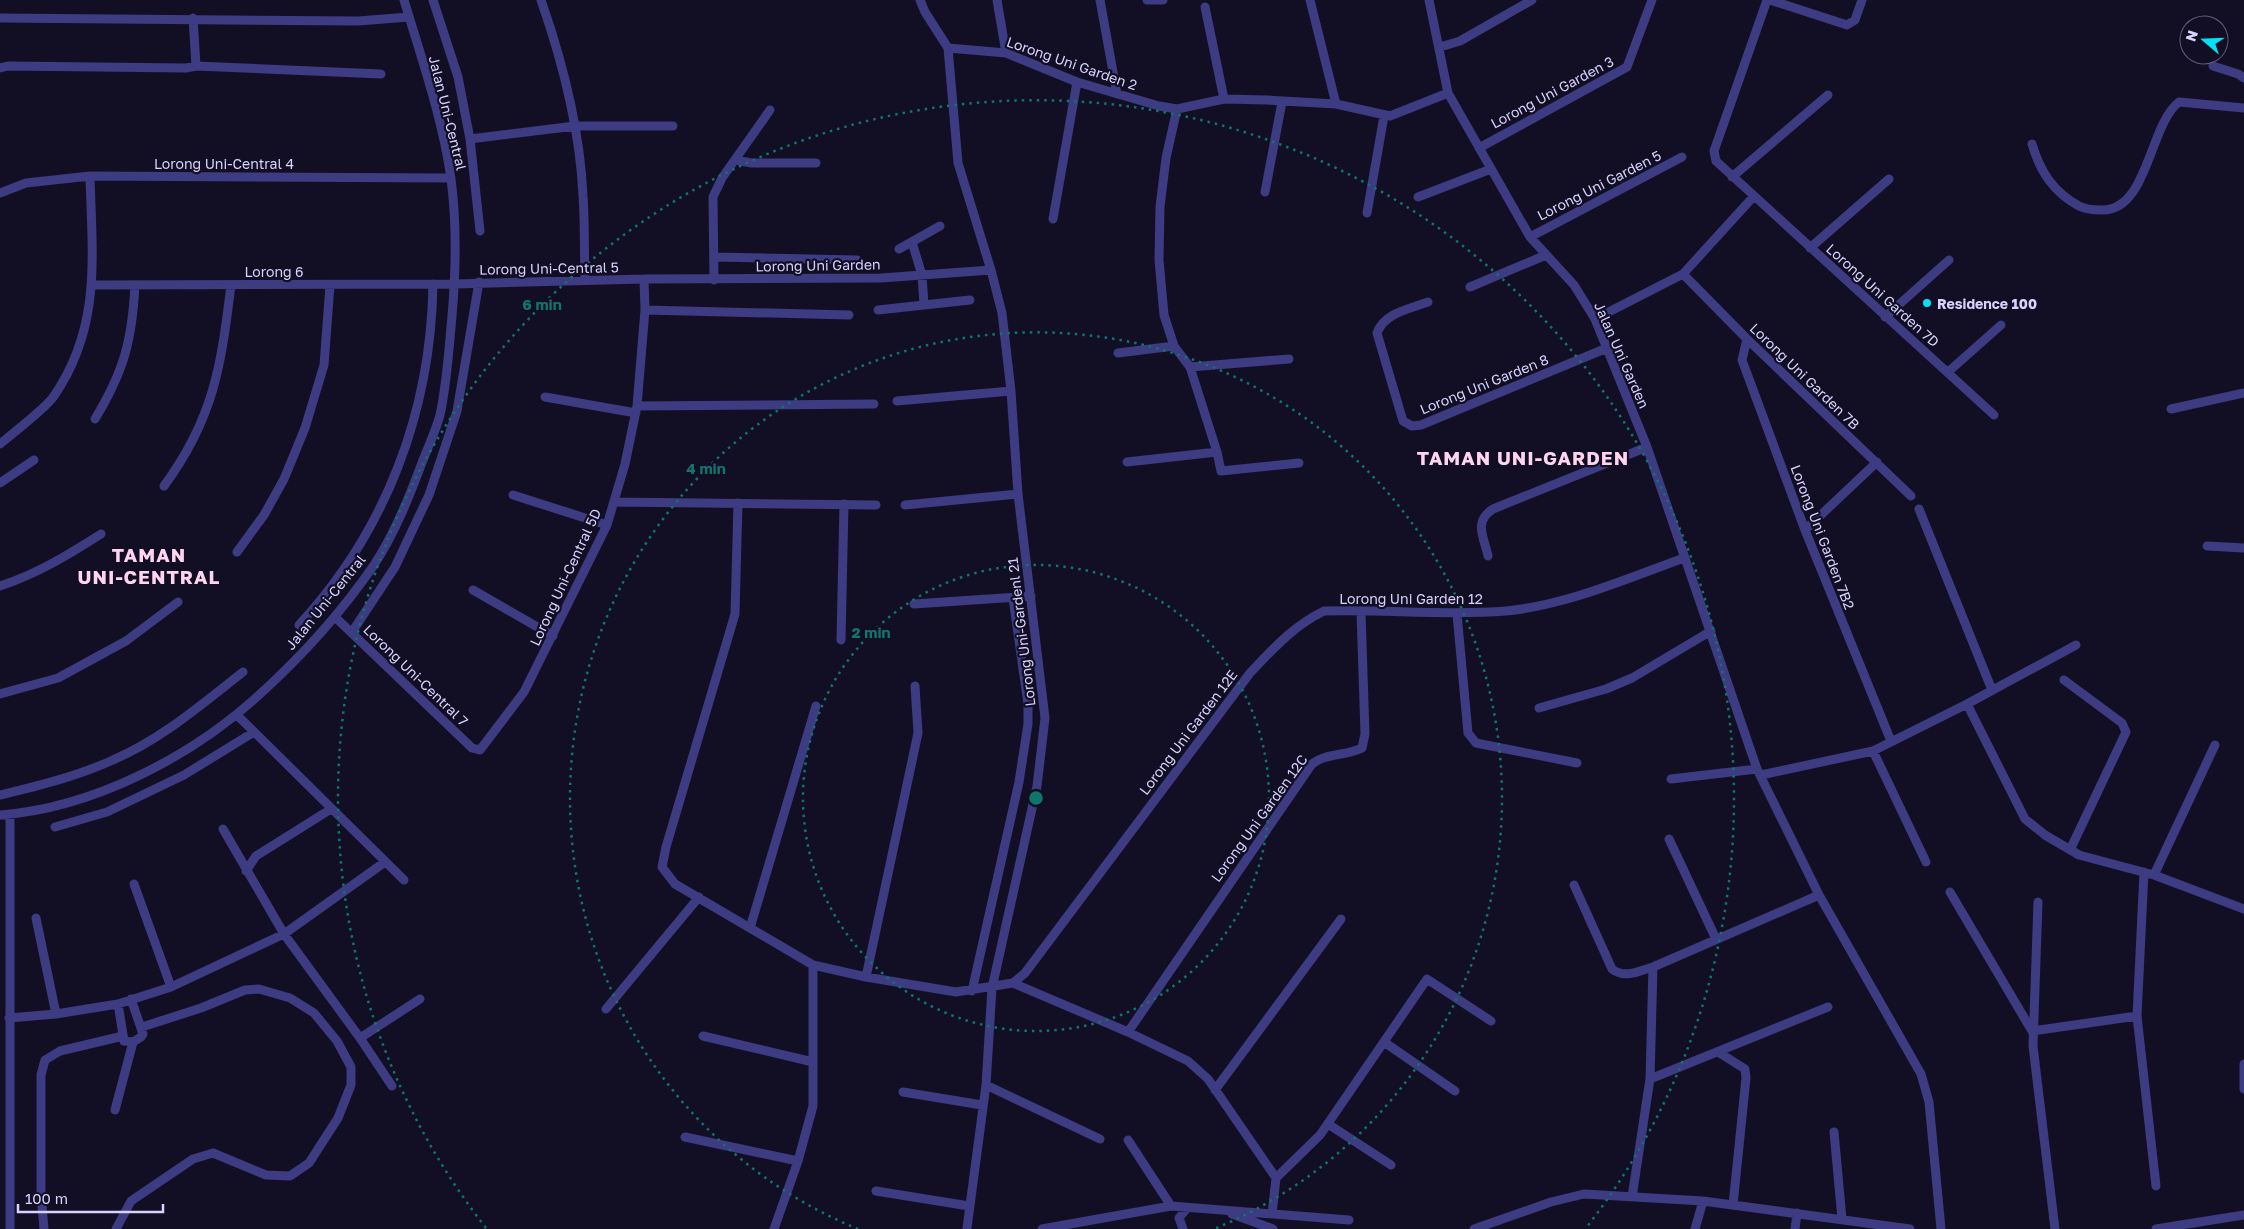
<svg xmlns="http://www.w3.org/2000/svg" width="2244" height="1229" font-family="'Golos Text',sans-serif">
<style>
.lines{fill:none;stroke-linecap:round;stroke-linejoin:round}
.minor{stroke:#3d3b82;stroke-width:9}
.ring{fill:none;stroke:#0f766e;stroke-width:2.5;stroke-dasharray:2.5 5}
.poi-dot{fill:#05e0f7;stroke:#120f24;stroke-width:2}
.labels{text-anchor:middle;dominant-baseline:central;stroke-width:4.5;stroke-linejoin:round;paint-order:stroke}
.street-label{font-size:14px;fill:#d7d2fe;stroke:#120f24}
.poi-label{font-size:14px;font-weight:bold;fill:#d7d2fe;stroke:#120f24;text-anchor:start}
.district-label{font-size:19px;font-weight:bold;letter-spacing:1px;fill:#fed4ef;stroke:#120f24}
.centre{fill:#0f766e;stroke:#120f24;stroke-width:2.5}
.ring-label{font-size:15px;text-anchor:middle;font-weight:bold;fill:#0f766e;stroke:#120f24;stroke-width:4.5;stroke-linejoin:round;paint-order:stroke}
</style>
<rect width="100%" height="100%" fill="#120f24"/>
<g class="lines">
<path class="minor" d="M433 0 458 77 470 139 480 231
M541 0C563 63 580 129 583 196 585 224 584 252 585 280
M920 0 925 12 948 48 958 163 991 270 1002 313 1011 391 1018 494 1045 718 1037 786 992 988 986 1085 967 1228
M997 0 1006 53
M1100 0 1117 94
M1147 0H1163
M1310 0 1336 104
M1429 0 1448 93 1530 237 1574 285 1595 319 1647 447 1757 769 1819 895 1921 1074 1929 1102 1941 1229
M1767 0 1714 151 1716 161 1994 415
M1770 0 1847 25 1855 20 1862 0
M1205 7 1224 99
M0 18 358 21 409 17
M193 18 196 66
M1440 47 1460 41 1532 0
M948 48 1006 53 1077 82 1159 106 1177 109 1224 99 1267 100 1336 104 1390 116 1448 93
M2213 66 2238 74 2244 78
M0 68 8 66 186 68 196 66 381 74
M1177 109 1166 158 1160 207 1159 260 1164 315 1174 346 1190 367 1217 452 1221 471 1299 463
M470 139 575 126H673
M2032 144C2040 171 2053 192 2079 206 2085 209 2093 210 2101 210 2148 212 2149 125 2179 102L2244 108
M1479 148 1627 67 1652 0
M736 160 751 163H816
M1732 177 1828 95
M1265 192 1282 102
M0 193 26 183 90 176 451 178
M1418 197 1491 169
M1367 213 1384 116
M1053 219 1077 82
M1530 237 1682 157
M912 242 922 275 924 305
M1810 248 1889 179
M899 249 940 226
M715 257 857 260
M1683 274 1747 339 1911 496
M714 280 713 197 722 178 770 110
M93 285 455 284 644 279 881 278 991 270
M1470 287 1546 255
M1428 302C1409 309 1384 313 1377 333L1403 421 1412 426 1421 425 1607 348
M645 310 849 315
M878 310 970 300
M1885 317 1949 260
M1595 319 1683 274 1754 196
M1747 339 1742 360 1805 530 1891 741
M1118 353 1174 346
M1190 367 1289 359
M1948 372 2001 325
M545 397 636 413
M897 401 1011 391
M637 406 874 404
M2171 409 2244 393
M95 419C124 371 132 341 135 285
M0 444C13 433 46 408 54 396 102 326 92 256 90 176
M1127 462 1217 452
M0 483 34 460
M164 486C214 418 221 366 231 285
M513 495 607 525
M614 502 876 505
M738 503 735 614 666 847 662 867 675 884 813 965 866 977 956 992 1013 983 1128 1032 1188 1061 1208 1079 1276 1178
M905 505 1018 494
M1919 509 1992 690
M1805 530 1877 462
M2207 546 2244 548
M237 552 264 515 284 479 305 428 324 365 330 285
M1488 556C1484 537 1473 522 1493 509L1647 447
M0 586C37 574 68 555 101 534
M473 590 553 636
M914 604 1031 596
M1457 614 1468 733 1476 743 1577 763
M335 617 472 748 480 750 524 692 607 525 625 464 637 406 645 310 644 279
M299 625C386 531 431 412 433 284
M352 632 395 567 429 495 457 411 479 282
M841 640 844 504
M2064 680 2122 723 2126 732 2070 850
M0 694 58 678 126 641 178 602
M1967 704 2025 819 2045 835 2079 855 2154 875 2244 909
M1539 708 1606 689 1632 678 1711 631
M237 715 404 880
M1873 751 1926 862
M1761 775 1873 751 1967 704 2076 645
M1671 779 1757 769
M0 795C38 786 78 776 113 760 162 739 202 704 243 672
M10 814V1229
M0 815C93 808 191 757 259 695 302 656 341 613 374 565 395 533 410 495 423 460 429 445 436 430 440 415 447 383 449 348 452 316 456 270 457 224 451 179 443 120 421 57 404 0
M55 827 107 812 184 775 254 732
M223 829 284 934 360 1038 392 1086
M1669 839 1716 939
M246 871 256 856 331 809
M2144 872 2137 1016 2156 1186
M2154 875 2215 745
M134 884 171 987
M1574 885 1612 969C1625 979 1639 971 1653 967L1819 895
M1950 892 2032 1031
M2038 902 2033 1046 2055 1229
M36 918 56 1014
M750 928 816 706
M866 977 918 733 915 686
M1013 983 1025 973 1250 673C1273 649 1293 626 1324 611 1384 609 1445 616 1506 611 1567 605 1626 579 1684 558
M972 991 1019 782 1028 724V704L1013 598
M118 1004 124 1041 133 1042 141 1037 143 1034 131 999
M606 1009 699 897
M9 1018 56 1014 118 1004 171 987 284 934 385 862
M2032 1031 2137 1016
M1128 1032 1312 764C1325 753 1347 756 1362 748L1365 734 1361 612
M703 1036 813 1062
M360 1038 420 999
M1384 1042 1455 1091
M1718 1052 1745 1069 1746 1078 1733 1205
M2244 1064V1089
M1650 1079 1828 1007
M986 1085 1100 1139
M1215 1090 1341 919
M903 1092 982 1105
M115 1110 133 1042
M1328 1124 1391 1165
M1834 1132 1842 1219
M685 1137 798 1161
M1128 1140 1171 1206
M876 1191 969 1206
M1632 1197 1650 1079 1653 967
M1232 1214 1273 1229
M1272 1214 1276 1178 1320 1135 1427 979 1491 1021
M44 1229 41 1194V1075L45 1060 60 1051 123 1036
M116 1229 131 1201 193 1159 213 1153 266 1175 290 1176 309 1163 338 1118 351 1085V1067L337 1041 314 1013 290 998 259 989 245 990 201 1008 142 1027
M774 1229 798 1161 813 1106V965
M1042 1229 1171 1206 1349 1220
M1183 1229 1179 1218 1187 1208
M1474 1229 1551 1202 1584 1194 1703 1201 1910 1229
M1695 1229 1703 1201
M1795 1229 1797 1213
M2156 1229 2244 1215"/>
</g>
<g class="ring">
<circle cx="1036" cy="798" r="233"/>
<path d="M858 1229A466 466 0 1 1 1214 1229"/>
<path d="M486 1228A698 698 0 1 1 1586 1228"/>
</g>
<circle class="poi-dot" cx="1927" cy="303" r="5"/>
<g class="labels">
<g class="street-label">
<text transform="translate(1072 63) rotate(19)">Lorong Uni Garden 2</text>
<text transform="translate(1552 92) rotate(-28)">Lorong Uni Garden 3</text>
<text transform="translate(448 113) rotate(76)">Jalan Uni-Central</text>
<text x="224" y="163">Lorong Uni-Central 4</text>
<text transform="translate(1599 185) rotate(-27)">Lorong Uni Garden 5</text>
<text transform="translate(818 265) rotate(-1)">Lorong Uni Garden</text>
<text transform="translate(549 268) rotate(-1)">Lorong Uni-Central 5</text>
<text x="274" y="271">Lorong 6</text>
<text transform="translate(1883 295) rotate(42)">Lorong Uni Garden 7D</text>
<text transform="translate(1622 355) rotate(66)">Jalan Uni Garden</text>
<text transform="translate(1805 376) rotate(44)">Lorong Uni Garden 7B</text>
<text transform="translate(1484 384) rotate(-22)">Lorong Uni Garden 8</text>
<text transform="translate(1823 537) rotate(69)">Lorong Uni Garden 7B2</text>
<text transform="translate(565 577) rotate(-65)">Lorong Uni-Central 5D</text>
<text x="1411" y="598">Lorong Uni Garden 12</text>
<text transform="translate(325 602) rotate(-51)">Jalan Uni-Central</text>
<text transform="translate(1021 632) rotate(-97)">Lorong Uni-Gardenl 21</text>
<text transform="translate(416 675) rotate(44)">Lorong Uni-Central 7</text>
<text transform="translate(1188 732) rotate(-53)">Lorong Uni Garden 12E</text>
<text transform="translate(1259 818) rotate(-54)">Lorong Uni Garden 12C</text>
</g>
<g class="poi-label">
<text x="1937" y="303">Residence 100</text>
</g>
<g class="district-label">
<text x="1523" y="457">TAMAN UNI-GARDEN</text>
<text x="149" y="554">TAMAN<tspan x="149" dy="22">UNI-CENTRAL</tspan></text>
</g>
</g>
<circle cx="1036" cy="798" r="8" class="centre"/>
<g class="ring-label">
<text x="542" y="310">6 min</text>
<text x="706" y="474">4 min</text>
<text x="871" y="638">2 min</text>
</g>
<g transform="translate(2204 40) rotate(289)"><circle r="24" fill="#120f24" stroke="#615d7b"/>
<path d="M0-4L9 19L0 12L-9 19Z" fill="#05e0f7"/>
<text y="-8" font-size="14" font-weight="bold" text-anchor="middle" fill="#d7d2fe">N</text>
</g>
<path d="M18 1204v8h145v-8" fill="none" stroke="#d7d2fe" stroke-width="2.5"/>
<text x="25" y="1204" font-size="15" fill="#d7d2fe" stroke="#120f24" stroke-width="4" paint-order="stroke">100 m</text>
</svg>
